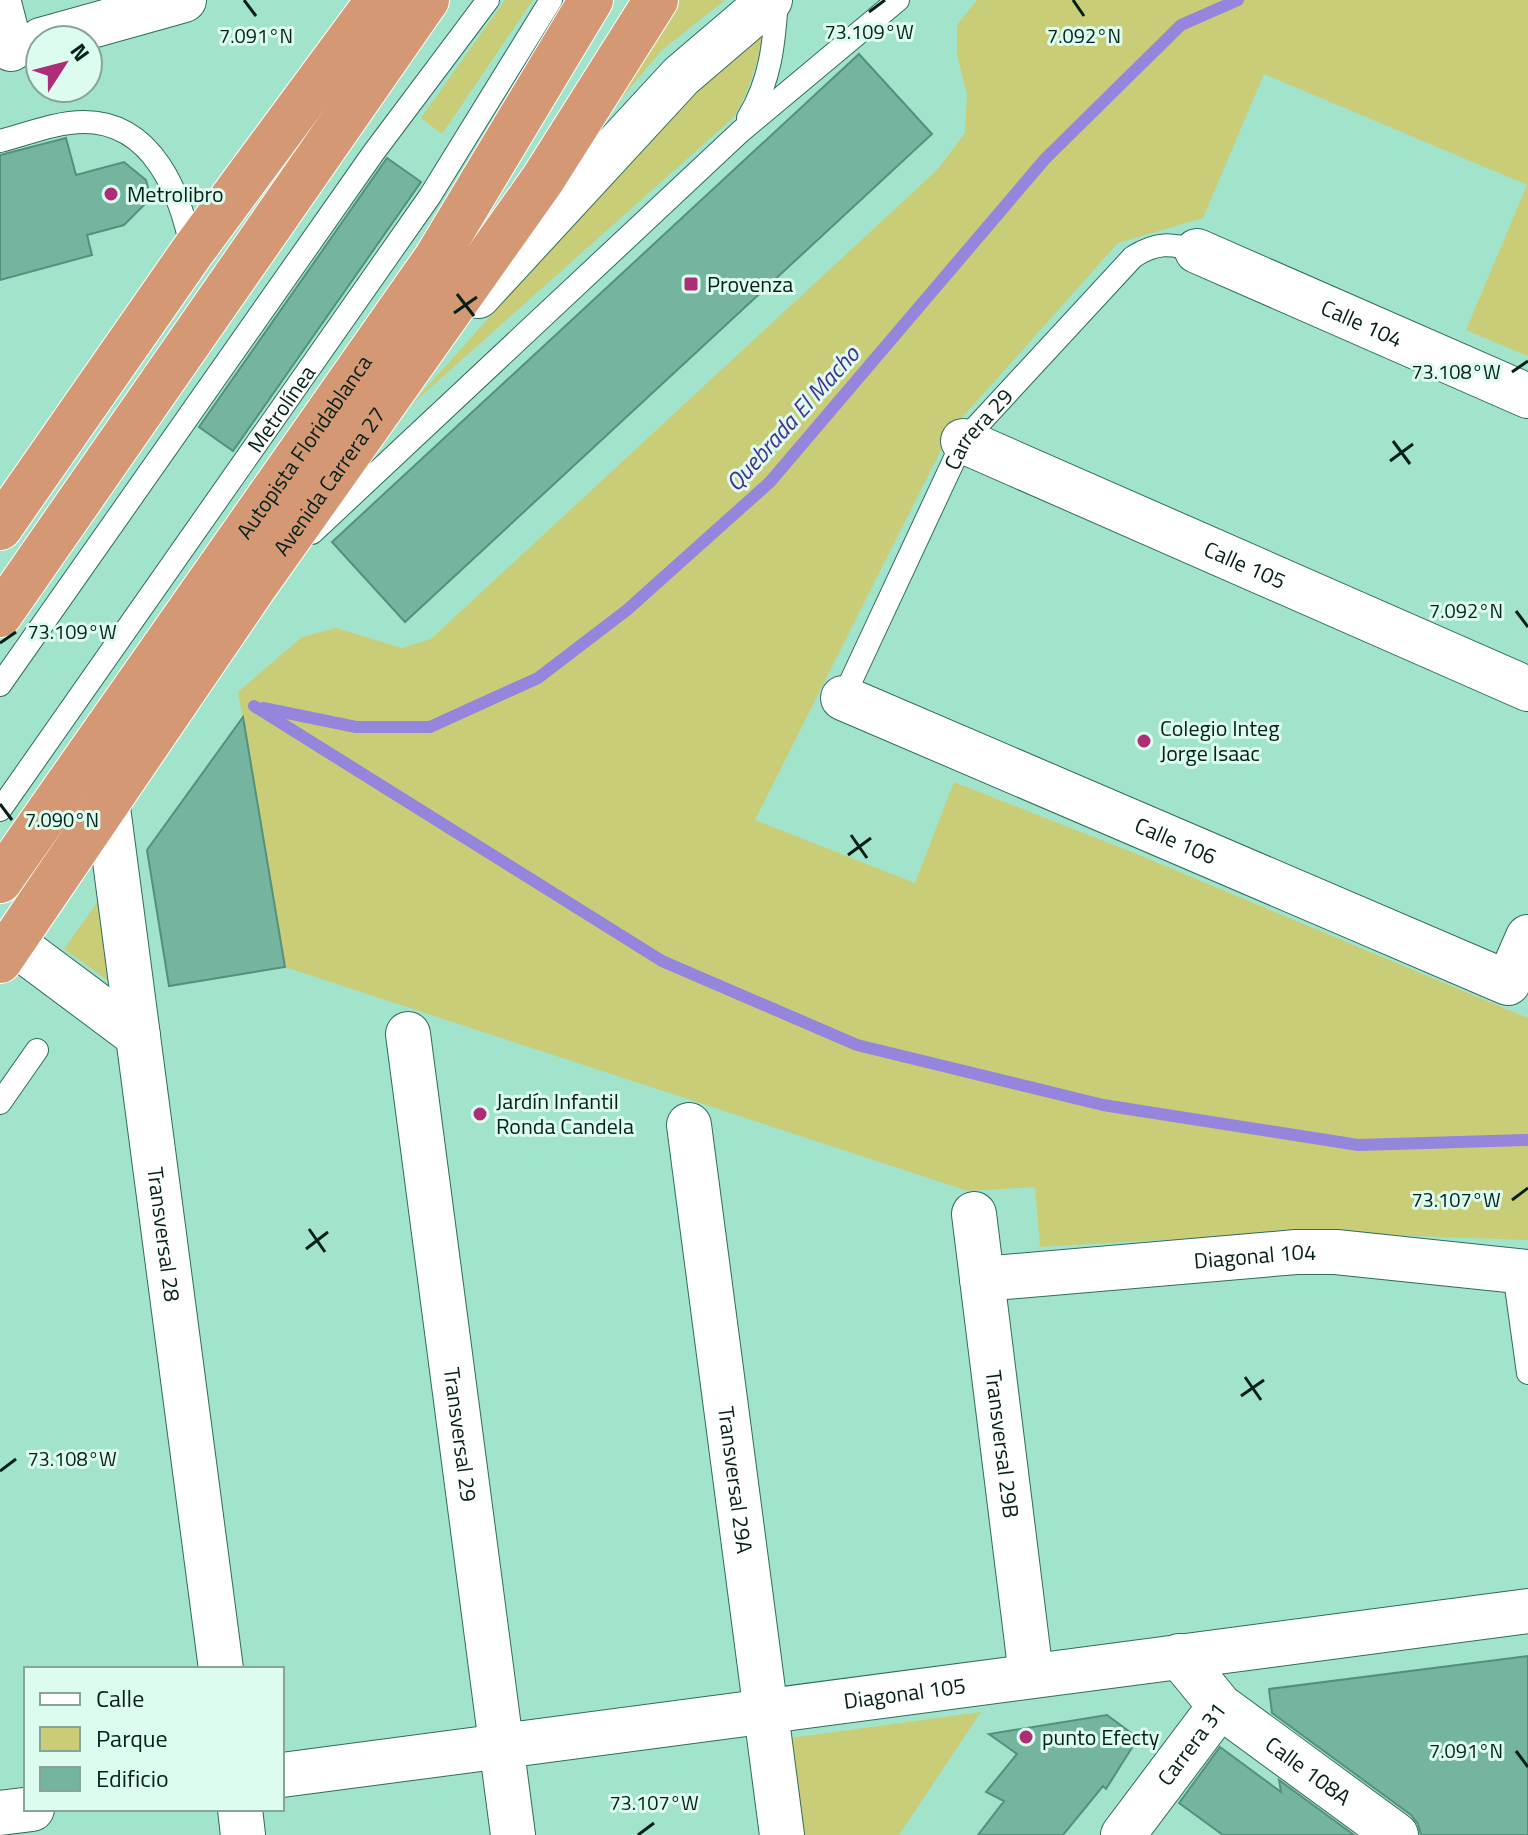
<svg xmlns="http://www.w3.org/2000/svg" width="1528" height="1835" font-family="'Titillium Web',sans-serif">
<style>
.green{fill:#c9cd77}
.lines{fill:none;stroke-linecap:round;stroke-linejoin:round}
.stream{stroke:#9585dc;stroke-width:12}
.building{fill:#75b49f;stroke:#53917d;stroke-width:2}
.service-casing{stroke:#2d6d5a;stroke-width:24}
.minor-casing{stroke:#2d6d5a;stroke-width:46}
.tertiary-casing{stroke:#2d6d5a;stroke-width:46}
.secondary-casing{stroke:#2d6d5a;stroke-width:46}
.trunk-casing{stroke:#fff;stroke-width:46}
.service{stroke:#fff;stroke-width:22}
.minor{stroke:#fff;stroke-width:44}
.tertiary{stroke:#fff;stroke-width:44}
.secondary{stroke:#fff;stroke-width:44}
.trunk{stroke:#d49874;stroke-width:44}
.ticks{fill:none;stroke:#052018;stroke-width:3}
.poi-dot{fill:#af2d76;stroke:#ddfcf0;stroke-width:3}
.labels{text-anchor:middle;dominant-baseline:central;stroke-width:6;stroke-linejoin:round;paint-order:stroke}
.poi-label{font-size:22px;fill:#052018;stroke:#ddfcf0;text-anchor:start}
.street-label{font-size:22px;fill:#052018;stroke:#ddfcf0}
.water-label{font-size:24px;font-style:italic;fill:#4a2d92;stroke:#ddfcf0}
.ticks-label{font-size:20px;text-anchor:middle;fill:#052018;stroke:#ddfcf0;stroke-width:6;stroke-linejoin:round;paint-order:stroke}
</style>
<rect width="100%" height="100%" fill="#a2e3cc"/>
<path class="green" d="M505 0H533L442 134 421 118Z
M677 0H725L662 50 586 140Z
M977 0H1528V356L1466 330 1527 185 1264 74 1203 218 1118 243 951 430 755 820 915 883 954 782 1134 853 1528 1018V1240L1300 1232 1040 1247 1035 1187 968 1191 285 967 238 692 302 637 336 628 402 648 431 639 937 170 965 133 967 94 957 55V25Z
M765 19C760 56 752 85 734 117L411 405 643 144Z
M101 897 114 985 64 949Z
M981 1712 899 1835H805L791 1738Z"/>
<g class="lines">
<path class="stream" d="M254 706 662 961 857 1045 1103 1105 1358 1145 1528 1140
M263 708 356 727H430L538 678 627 610 770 482 1045 159 1181 25 1238 0"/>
</g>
<path class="building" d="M859 54 932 134 405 622 332 542Z
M66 138 76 175 124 162 146 180 149 192 144 205 124 225 87 235 92 255 0 280V155Z
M387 158 421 182 233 451 199 427Z
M243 717 285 967 169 986 147 850Z
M1528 1656V1835H1421L1418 1824 1411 1815 1272 1713 1269 1689Z
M1107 1715 1138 1738 1106 1789 1103 1786 1063 1835H978L1004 1801 986 1792 1017 1754 989 1734Z
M1220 1747 1281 1792 1279 1780 1354 1835H1223L1179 1803Z"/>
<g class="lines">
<g class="service-casing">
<g id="service">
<path d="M748 118C771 80 774 43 777 0"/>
<path d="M0 141C27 134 56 122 84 122 153 122 181 194 192 252"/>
<path d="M312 533 740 132 898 0"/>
<path d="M0 685 374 152 488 0"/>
<path id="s1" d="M843 698 963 441 1133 257C1156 242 1171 243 1197 251"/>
<path id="s2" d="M0 810 430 196 551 0"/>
<path d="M0 1103 37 1050"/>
<path d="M1514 1272 1528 1373"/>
</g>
</g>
<g class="minor-casing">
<g id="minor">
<path d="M0 7 11 49"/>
<path d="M41 40 184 0"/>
<path id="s3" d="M1197 251 1528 396"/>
<path id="s4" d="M963 441 1528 689"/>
<path id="s5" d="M843 698 1508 983 1528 937"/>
<path id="s6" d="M107 800 221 1669"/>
<path d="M12 942 138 1036"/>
<path id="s7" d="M408 1034 513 1835"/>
<path id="s8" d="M689 1125 782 1835"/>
<path id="s9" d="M974 1214 1031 1675"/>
<path id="s10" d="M982 1279 1296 1252H1336L1528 1272"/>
<path id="s11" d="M1179 1656 1220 1706 1396 1835"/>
<path d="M240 1809 243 1835"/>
<path id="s12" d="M1123 1835 1220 1706"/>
</g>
</g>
<g class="tertiary-casing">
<path id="tertiary" d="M478 296 681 76 770 0"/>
</g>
<g class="secondary-casing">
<g id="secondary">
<path id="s13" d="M282 1775 1528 1611"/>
<path d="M0 1813 32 1809"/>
</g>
</g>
<g class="trunk-casing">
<g id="trunk">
<path d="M0 528 192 252 378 0"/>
<path d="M0 615 427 0"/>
<path id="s14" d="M0 881 436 258 591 0"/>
<path id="s15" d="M0 961 253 589 543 179 656 0"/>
</g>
</g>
<use href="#service" class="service"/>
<use href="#minor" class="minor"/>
<use href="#tertiary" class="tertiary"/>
<use href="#secondary" class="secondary"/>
<use href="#trunk" class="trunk"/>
</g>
<path class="ticks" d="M244 0 256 16M1073 0 1084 16M869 12 885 0M457 294 474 316M454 313 477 297M1512 372 1528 361M1393 441 1410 464M1390 461 1413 444M1516 611 1528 627M0 643 16 632M0 804 12 820M851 835 867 858M848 855 871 838M1512 1200 1528 1188M309 1229 325 1252M306 1249 328 1232M1245 1377 1261 1400M1241 1396 1264 1380M0 1471 16 1459M1516 1751 1528 1767M638 1835 654 1823"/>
<g class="poi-dot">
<circle cx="111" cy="194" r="8"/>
<rect x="683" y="276" width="16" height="16" rx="4"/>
<circle cx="1144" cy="741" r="8"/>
<circle cx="480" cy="1114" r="8"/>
<circle cx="1026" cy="1737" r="8"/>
</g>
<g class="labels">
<g class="poi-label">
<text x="127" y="194">Metrolibro</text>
<text x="707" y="284">Provenza</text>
<text x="1160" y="728">Colegio Integ<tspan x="1160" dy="25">Jorge Isaac</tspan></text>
<text x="496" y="1101">Jardín Infantil<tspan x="496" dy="25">Ronda Candela</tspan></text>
<text x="1042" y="1737">punto Efecty</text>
</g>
<g class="street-label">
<text stroke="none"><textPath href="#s3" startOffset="180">Calle 104</textPath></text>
<text stroke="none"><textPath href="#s2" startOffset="490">Metrolínea</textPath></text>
<text stroke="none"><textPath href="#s1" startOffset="302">Carrera 29</textPath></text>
<text stroke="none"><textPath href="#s14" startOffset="530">Autopista Floridablanca</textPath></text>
<text stroke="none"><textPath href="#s15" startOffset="582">Avenida Carrera 27</textPath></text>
<text stroke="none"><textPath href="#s4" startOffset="308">Calle 105</textPath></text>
<text stroke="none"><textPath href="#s5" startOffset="362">Calle 106</textPath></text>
<text stroke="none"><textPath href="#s6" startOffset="438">Transversal 28</textPath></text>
<text stroke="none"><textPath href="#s10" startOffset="274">Diagonal 104</textPath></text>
<text stroke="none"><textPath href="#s7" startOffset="404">Transversal 29</textPath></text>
<text stroke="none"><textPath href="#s9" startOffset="232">Transversal 29B</textPath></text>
<text stroke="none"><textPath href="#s8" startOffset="358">Transversal 29A</textPath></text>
<text stroke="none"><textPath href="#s13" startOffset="628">Diagonal 105</textPath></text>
<text stroke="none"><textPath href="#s12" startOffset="114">Carrera 31</textPath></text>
<text stroke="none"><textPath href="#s11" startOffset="174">Calle 108A</textPath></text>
</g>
<g class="water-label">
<text transform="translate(792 418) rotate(-48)">Quebrada El Macho</text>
</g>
</g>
<g class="ticks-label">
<text x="869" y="39">73.109°W</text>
<text x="256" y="43">7.091°N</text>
<text x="1084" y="43">7.092°N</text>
<text x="1456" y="379">73.108°W</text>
<text x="1466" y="618">7.092°N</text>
<text x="72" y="639">73.109°W</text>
<text x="62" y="827">7.090°N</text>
<text x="1456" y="1207">73.107°W</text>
<text x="72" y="1466">73.108°W</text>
<text x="1466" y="1758">7.091°N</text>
<text x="654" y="1810">73.107°W</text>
</g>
<rect x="24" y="1667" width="260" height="144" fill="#ddfcf0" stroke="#87a49a" stroke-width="2"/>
<rect x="40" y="1693" width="40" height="12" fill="#ffffff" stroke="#87a49a" stroke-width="2"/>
<text x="96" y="1707" font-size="24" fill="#052018">Calle</text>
<rect x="40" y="1727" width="40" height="24" fill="#c9cd77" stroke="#87a49a" stroke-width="2"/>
<text x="96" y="1747" font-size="24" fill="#052018">Parque</text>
<rect x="40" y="1767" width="40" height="24" fill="#75b49f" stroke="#87a49a" stroke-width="2"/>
<text x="96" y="1787" font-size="24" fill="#052018">Edificio</text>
<g transform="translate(64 64) rotate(54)"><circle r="38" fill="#ddfcf0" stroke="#87a49a" stroke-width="2"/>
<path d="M0-6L14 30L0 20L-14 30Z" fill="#af2d76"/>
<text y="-12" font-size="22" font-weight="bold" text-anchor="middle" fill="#052018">N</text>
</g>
</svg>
